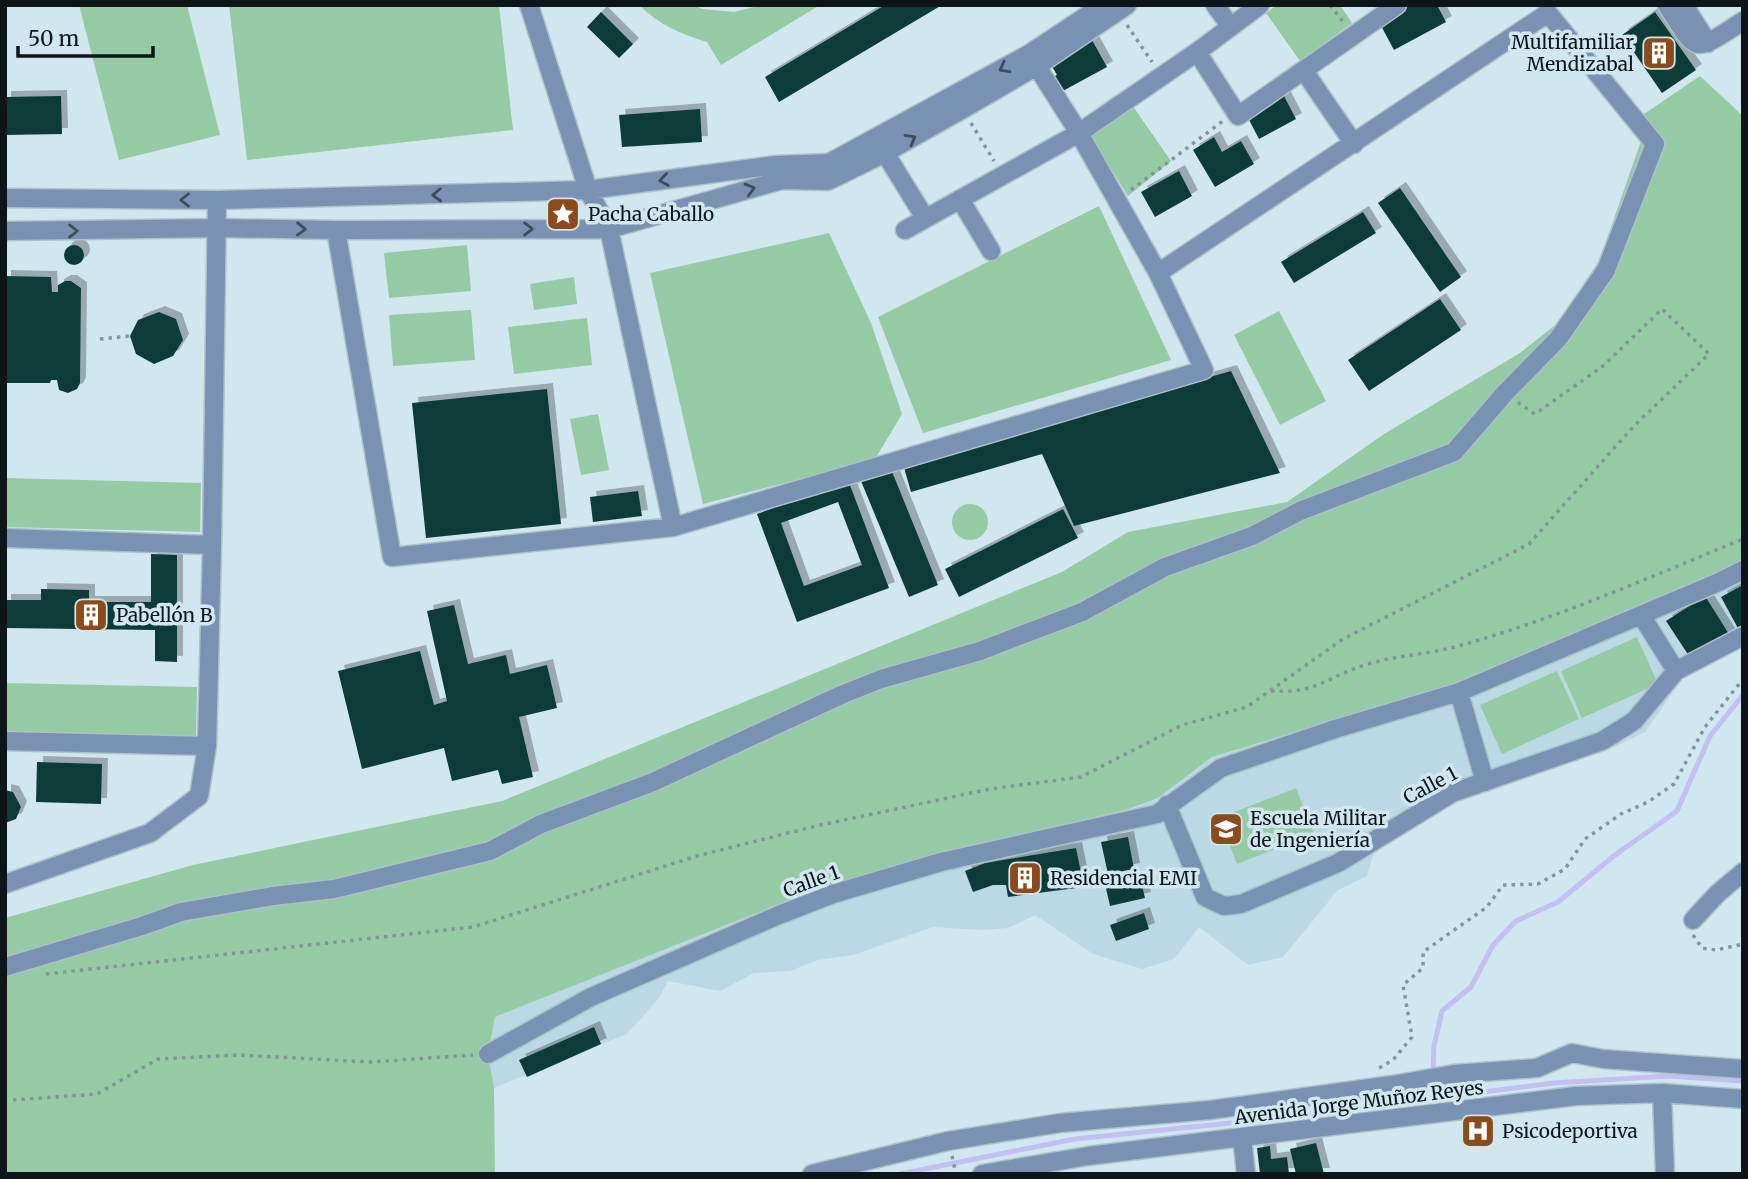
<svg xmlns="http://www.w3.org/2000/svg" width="1748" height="1179" font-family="Merriweather,serif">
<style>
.built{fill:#bbd9e4}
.green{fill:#94cba4}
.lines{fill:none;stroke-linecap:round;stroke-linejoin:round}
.stream{stroke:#c3bef3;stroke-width:5}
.building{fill:#0c3b38;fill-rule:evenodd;filter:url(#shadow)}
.minor-casing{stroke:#adc1c8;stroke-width:21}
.path{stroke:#83959b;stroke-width:3.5;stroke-dasharray:3.5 5;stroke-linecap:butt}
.minor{stroke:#7991b2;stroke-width:18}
.oneway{stroke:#3e4d5d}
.labels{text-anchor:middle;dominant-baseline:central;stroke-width:7;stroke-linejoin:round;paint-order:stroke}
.poi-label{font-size:19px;fill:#0d1518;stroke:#d0e7ef;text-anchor:start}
.street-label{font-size:19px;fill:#0d1518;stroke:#d0e7ef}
</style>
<defs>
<filter id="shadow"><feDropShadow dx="6" dy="-6" stdDeviation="0" flood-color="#0004"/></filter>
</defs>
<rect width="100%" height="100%" fill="#d0e7ef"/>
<path class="built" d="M1743 560V645L1685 675 1645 732 1608 750 1455 799 1375 848 1367 876 1338 890 1283 957 1248 965 1199 927 1174 959 1142 969 1093 954 1035 915 1008 928 983 930 933 927 853 955 818 960 790 971 754 973 720 991 668 981 659 998 627 1034 494 1088 488 1054 495 1017 822 887 908 862 1158 798 1212 757 1461 682 1713 578Z"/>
<path class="green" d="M79 5H187L220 135 119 160Z
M229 5H499L513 130 247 160Z
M639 5H693L702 9 734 12 762 5H820L721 65 707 42C681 34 659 25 639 5Z
M1277 5H1340L1352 23 1300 61 1266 13Z
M1700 76 1743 116V560L1713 578 1461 682 1212 757 1158 798 1128 809 908 862 822 887 495 1017 488 1054 494 1088 495 1174H5V918L193 865 502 801 1062 572 1128 532 1287 502 1384 434 1520 353 1559 322 1600 259 1642 138 1638 118Z
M1132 105 1171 161 1128 196 1091 137Z
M1099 206 1171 360 923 433 878 317Z
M829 233 871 323 902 414 877 456 854 465 703 504 650 273Z
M467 245 471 291 389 298 384 253Z
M574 277 577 304 534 310 530 284Z
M471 310 475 360 393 366 389 315Z
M1279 311 1326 401 1280 425 1234 335Z
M587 318 592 365 514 374 508 327Z
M598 414 609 470 581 475 570 419Z
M5 478 201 483 200 532 5 527Z
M952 522a18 18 0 1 1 36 0a18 18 0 1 1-36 0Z
M1637 637 1658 684 1582 718 1561 671Z
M1557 671 1579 719 1502 754 1480 705Z
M5 683 197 687 196 736 5 731Z
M1296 788 1314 834 1237 864 1219 818Z"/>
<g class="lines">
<path class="stream" d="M1433 1073 1434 1046 1442 1011 1471 987 1493 945 1516 921 1558 902 1615 855 1677 811 1710 736 1743 695
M900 1174 1075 1139 1279 1118 1554 1083 1669 1076 1743 1081"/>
</g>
<path class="building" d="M885 5H942L779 102 765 77Z
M1409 5H1437L1446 22 1394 50 1379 22Z
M601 12 633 44 619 58 587 27Z
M1655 12 1696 70 1662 93 1622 35Z
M1092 40 1107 67 1059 93 1051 78 1057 75 1050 63Z
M61 96 62 134 5 135V97Z
M1284 96 1296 119 1259 139 1247 116Z
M700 109 702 142 622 147 619 115Z
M1214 137 1222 152 1241 141 1254 164 1215 187 1193 150Z
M1179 171 1192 196 1155 217 1141 192Z
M1400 188 1461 277 1440 292 1378 203Z
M1363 212 1376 233 1294 283 1281 262Z
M64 255a10 10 0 1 1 20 0a10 10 0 1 1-20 0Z
M5 276 51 277 52 292H58V285L65 281H71L81 288 80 383 77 389 68 393 59 390 57 380H51L50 383H5Z
M1440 299 1461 330 1369 391 1348 360Z
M159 312 176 319 183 340 173 356 154 364 136 354 130 336 138 320Z
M1231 371 1280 473 1074 526 1042 454 911 492 903 464Z
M547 389 561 524 426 538 412 403Z
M891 469 938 585 909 597 861 481Z
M848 480 889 588 797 622 757 514ZM838 502 862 565 804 586 781 523Z
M638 491 642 516 593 522 590 497Z
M1063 509 1078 538 959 597 945 569Z
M151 554 177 555V662L155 661V630L5 628V600H41V589L89 590V602H151Z
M1743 585V628L1739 630 1721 597Z
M1705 596 1729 634 1691 659 1666 621Z
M454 605 468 664 506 655 510 674 547 665 557 708 519 717 533 777 502 784 498 770 452 781 444 748 362 769 338 671 420 651 434 705 447 701 427 611Z
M37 762 102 764 101 804 36 802Z
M5 790 13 792 21 807 16 819 5 823Z
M1128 837 1134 869 1108 874 1101 842Z
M1076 848 1084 887 1008 897 1006 885H993L973 892 965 871 985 863Z
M1140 877 1145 898 1110 906 1105 884Z
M1144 913 1149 929 1116 941 1110 925Z
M594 1027 601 1044 527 1077 519 1060Z
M1316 1143 1324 1174H1296L1290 1149Z
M1270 1146 1271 1159 1287 1157 1289 1174H1260L1257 1148Z"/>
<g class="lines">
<g class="minor-casing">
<path id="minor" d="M529 5 588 190 609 229 673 527
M1215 5 1231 27
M1667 5C1698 55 1693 53 1743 21
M1684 5 1708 43
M1197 52 1238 116 1397 5
M1304 71 1354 144
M885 153 925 218
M5 198 217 200 588 190 776 165 829 163 1029 54 1103 5
M960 199 991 251
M336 230 392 557 673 527 1204 370 1158 273 1079 133 1029 54
M905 230 1079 133 1197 52 1260 5
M5 231 218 228 336 230 609 229 782 180 828 181 885 153 963 109 1037 66 1127 5
M5 538 212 545
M1641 615 1676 671
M1459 692 1485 782
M5 741 207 746
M1167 805 1205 897 1224 906 1241 904 1338 863 1452 793 1602 741 1634 721 1676 671 1743 636
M5 884 150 833 199 796 207 746 212 545 217 200
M1693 920 1717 894 1743 872
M5 967 142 926 181 912 273 896 334 889 490 851 541 824 653 782 841 695 881 679 980 651 1082 612 1165 567 1252 536 1300 511 1454 452 1505 393 1558 339 1606 270 1655 144 1548 13 1158 273
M488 1054 591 997 779 915 833 894 941 862 1157 814 1221 768 1335 729 1459 692 1719 582 1743 570
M1662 1093 1665 1174
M1242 1137 1246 1174
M812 1174 948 1141 1060 1123 1210 1110 1392 1085 1454 1074 1537 1068 1572 1053 1603 1059 1743 1069
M982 1174 1088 1156 1576 1096 1662 1093 1743 1099"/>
</g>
<path class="path" d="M1330 5 1344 23
M1127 25 1152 62
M971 123 994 161
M1131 190 1223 121
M100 339 130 336
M1271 691C1319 694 1327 676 1368 664 1398 655 1431 654 1462 645 1558 618 1650 577 1743 539
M1693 935 1702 948 1716 950 1743 944
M46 974 473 927 697 856 816 826 990 789 1081 777 1182 725 1247 707 1343 639 1529 544 1633 427 1709 354 1662 309 1603 366 1535 414 1517 402
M1379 1068 1393 1060 1412 1037 1403 985 1423 968V952L1487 907 1503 885 1538 884 1565 869 1585 839 1621 814 1648 802 1674 784 1705 727 1743 679
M13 1100 97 1094 158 1059 238 1055 371 1062 473 1055
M952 1156 956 1174"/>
<use href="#minor" class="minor"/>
</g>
<defs><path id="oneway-chevron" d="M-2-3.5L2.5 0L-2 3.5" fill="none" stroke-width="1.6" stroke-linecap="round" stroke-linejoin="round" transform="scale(1.75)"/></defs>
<g class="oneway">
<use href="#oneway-chevron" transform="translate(1004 68) rotate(151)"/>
<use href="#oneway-chevron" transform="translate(911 139) rotate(-29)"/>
<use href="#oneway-chevron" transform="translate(664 180) rotate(172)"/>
<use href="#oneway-chevron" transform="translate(750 189) rotate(-16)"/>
<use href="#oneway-chevron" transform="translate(437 195) rotate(178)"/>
<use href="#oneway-chevron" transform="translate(185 200) rotate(-180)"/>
<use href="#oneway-chevron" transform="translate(301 229) rotate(1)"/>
<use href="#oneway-chevron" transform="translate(528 229)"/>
<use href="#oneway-chevron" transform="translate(73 231)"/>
</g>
<defs>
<g id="building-square" transform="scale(1.75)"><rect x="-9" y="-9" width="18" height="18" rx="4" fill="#8d4a1b" stroke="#d0e7ef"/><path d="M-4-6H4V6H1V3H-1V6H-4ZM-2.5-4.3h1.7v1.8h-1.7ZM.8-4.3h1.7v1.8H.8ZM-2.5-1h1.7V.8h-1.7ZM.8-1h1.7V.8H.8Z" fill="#fff"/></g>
<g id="sight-square" transform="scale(1.75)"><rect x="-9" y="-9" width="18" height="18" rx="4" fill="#8d4a1b" stroke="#d0e7ef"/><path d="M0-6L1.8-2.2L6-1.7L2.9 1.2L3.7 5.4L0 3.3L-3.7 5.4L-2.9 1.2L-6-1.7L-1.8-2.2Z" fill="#fff"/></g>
<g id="university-square" transform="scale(1.75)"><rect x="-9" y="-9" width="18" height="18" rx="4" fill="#8d4a1b" stroke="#d0e7ef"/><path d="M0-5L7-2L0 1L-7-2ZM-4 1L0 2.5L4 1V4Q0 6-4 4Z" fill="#fff"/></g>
<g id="hospital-square" transform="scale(1.75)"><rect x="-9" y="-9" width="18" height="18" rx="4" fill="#8d4a1b" stroke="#d0e7ef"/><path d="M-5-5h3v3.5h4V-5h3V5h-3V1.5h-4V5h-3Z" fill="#fff"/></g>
</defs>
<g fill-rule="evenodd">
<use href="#building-square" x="1659" y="53"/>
<use href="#sight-square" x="563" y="214"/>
<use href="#building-square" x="91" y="615"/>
<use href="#university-square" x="1226" y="829"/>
<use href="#building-square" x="1025" y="878"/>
<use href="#hospital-square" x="1478" y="1131"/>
</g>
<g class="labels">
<g class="poi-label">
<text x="1634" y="42" text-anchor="end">Multifamiliar<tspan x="1634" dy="22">Mendizabal</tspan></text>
<text x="588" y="214">Pacha Caballo</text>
<text x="116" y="615">Pabellón B</text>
<text x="1250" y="818">Escuela Militar<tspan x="1250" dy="22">de Ingeniería</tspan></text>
<text x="1050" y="878">Residencial EMI</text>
<text x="1502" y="1131">Psicodeportiva</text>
</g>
<g class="street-label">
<text transform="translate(1430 785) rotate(-28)">Calle 1</text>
<text transform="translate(811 881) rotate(-20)">Calle 1</text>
<text transform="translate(1359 1102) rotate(-7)">Avenida Jorge Muñoz Reyes</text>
</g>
</g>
<rect width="1748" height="1179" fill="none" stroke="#0d1518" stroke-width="14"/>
<path d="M18 46v10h135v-10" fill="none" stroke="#0d1518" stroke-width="3.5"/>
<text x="28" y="46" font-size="21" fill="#0d1518" stroke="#d0e7ef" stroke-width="5" paint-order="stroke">50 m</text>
</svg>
